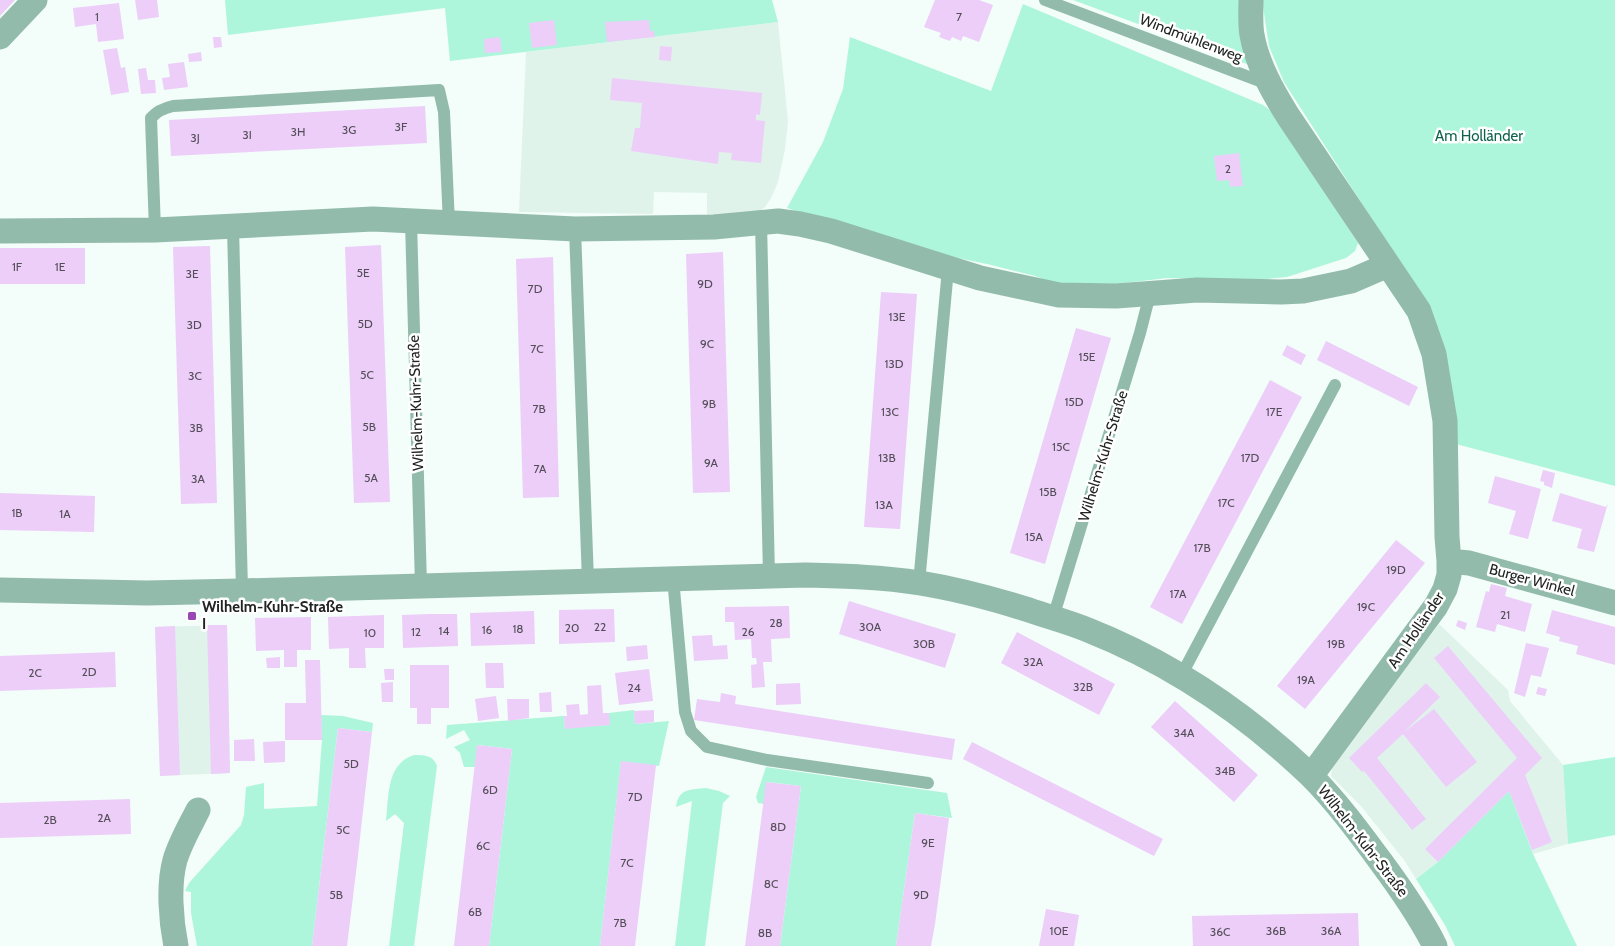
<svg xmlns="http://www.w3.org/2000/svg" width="1615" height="946" font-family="Cabin,sans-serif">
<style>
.built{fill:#e0f3eb}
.green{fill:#aef6db}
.building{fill:#eccef9}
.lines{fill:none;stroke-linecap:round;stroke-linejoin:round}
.service{stroke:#92bbab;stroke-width:12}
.minor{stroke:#92bbab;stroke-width:25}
.poi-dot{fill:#9847b6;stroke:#fff;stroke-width:2}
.labels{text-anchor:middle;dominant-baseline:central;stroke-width:5;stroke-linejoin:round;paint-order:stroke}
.number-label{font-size:12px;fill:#544e58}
.street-label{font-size:15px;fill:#212423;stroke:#fff}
.park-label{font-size:15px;fill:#0e634c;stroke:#fff}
.poi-label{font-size:15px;font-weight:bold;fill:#212423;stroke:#fff;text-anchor:start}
</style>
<rect width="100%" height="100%" fill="#f3fdf9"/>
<path class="built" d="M778 22 788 121 785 149 778 182 771 198 765 207 758 213 707 217V193L654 192 653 214 519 212 526 52Z
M1439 624 1508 690 1510 701 1563 765 1568 844 1533 854 1509 791 1438 862 1416 879 1404 860 1380 830 1361 806 1331 776 1332 766 1340 754Z
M227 625 230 773 160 776 155 627Z"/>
<path class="green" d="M225 0H772L778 22 450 61 445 8 228 35Z
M1073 0H1244L1252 66Z
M1262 0H1615V486L1456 444 1449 369 1431 308 1398 260 1284 82 1269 46Z
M1023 4 1263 105 1277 115 1358 243 1355 251 1346 258 1287 277 1255 280 1167 278 1091 287H1063L1035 276 987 264 899 246 787 208 823 142 843 89 850 37 991 91Z
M634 710 635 724 669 721 659 766 621 762 600 946H489L512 749 478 745 475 767H464L460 753 454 747 470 740 464 730 446 739 447 725 564 716 565 728 609 725V713Z
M321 715 343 716 373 723 372 732 338 728 312 946H197L191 913V892L185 891 189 883 241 825 244 815 246 787 264 783V809L317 806 322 740Z
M414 755C425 755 433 755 437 766L414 946H389L404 823 395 814 386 821C389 796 386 764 414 755Z
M1615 757V835L1568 844 1563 765Z
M766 767 947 793 952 818 915 813 896 946H780L801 786 767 782 764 804 758 803 756 797Z
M706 788 719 791 730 796 723 803 705 946H675L692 801 676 807C679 788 689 790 706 788Z
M1509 791 1533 854 1577 946H1455L1445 925 1416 879 1438 862Z"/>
<path class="building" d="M0 0H15L0 16Z
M135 0H157L159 17 138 20Z
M935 0H979L993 5 979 42 963 36 961 41 952 37 950 41 939 37 941 33 924 27Z
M119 3 124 39 98 42 96 24 75 27 73 8Z
M554 20 557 45 532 48 529 23Z
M649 20 650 31H654L655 37 607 42 605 22Z
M213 37H221L222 47 214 48Z
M500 37 502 52 485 53 484 39Z
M660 46 672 47 671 61 659 60Z
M117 48 121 68 125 67 129 92 111 95 103 50Z
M201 52 202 61 189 62 188 54Z
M184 62 188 87 164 90 162 78 170 77 168 64Z
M146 68 148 80H155L156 93 141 94 138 69Z
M612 78 762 93 760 115 756 114V120L765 121 761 163 731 160 732 153 719 152 718 164 631 151 635 128H640L642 103 610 100Z
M425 106 427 143 171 156 169 120Z
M1239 153 1243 186 1230 187 1229 180 1217 181 1214 156Z
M381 245 390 502 354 503 345 247Z
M210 246 217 503 181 504 173 247Z
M0 248H85V284H0Z
M723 252 730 492 693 493 686 254Z
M553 257 559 497 523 498 516 259Z
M881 292 917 294 900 529 864 527Z
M1076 328 1111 338 1045 564 1010 553Z
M1326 341 1418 387 1409 406 1317 360Z
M1287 345 1306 355 1301 365 1282 355Z
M1270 380 1302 397 1182 624 1150 607Z
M1543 470 1555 473 1552 488 1544 485V482L1540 481Z
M1495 476 1541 489 1528 539 1509 534 1516 511 1488 503Z
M0 493 95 496 94 532 0 530Z
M1560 493 1606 507 1608 503 1594 552 1577 548 1582 529 1552 521Z
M1396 540 1425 563 1305 709 1277 686Z
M1491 584 1507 588 1505 596 1532 604 1525 632 1497 624 1495 632 1476 627 1486 591 1489 592Z
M849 601 956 634 945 668 839 634Z
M789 606 790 638 771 639 772 662H763L765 687 752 688 751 665 757 664 756 658H752L751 639 735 640 734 622H725V607Z
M614 609 615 642 559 644V610Z
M1552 610 1615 627V665L1576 654 1578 646 1559 641 1560 637 1546 633Z
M534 611 535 644 471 646 470 613Z
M430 614H457L458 646 403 648 402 615Z
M384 615V648H365L366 668H349V648L329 649 328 617Z
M311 617V650H297V667H284V650L256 651 255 618Z
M1458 620 1467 623 1465 630 1456 626Z
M207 625H227L230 773 211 774Z
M175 626 180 775 160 776 155 627Z
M1017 632 1115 684 1099 715 1001 663Z
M712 635 713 646 727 645 728 659 694 661 692 636Z
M1526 643 1549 648 1541 677 1531 675 1525 697 1514 693Z
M647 645 648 659 627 661 626 647Z
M1448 646 1542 758 1525 775 1552 842 1532 850 1509 791 1438 862 1425 849 1517 758 1434 658Z
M115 652 116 687 0 691V656Z
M280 657V668H267L266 658Z
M305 660H320L322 740H285V703H306Z
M485 663H503L504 688H486Z
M410 665H449V708H431V724H417V708H410Z
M384 669H394V680H385Z
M649 669 653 701 619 705 615 673Z
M393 682V702H382L381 683Z
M800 683 801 704 776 705V684Z
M1426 683 1440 697 1404 732 1434 709 1477 762 1446 787 1403 734 1377 758 1426 819 1412 830 1364 771 1362 772 1349 758Z
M601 685 603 713H609L610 725 565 729 564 716H567L566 705 579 704 580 715 588 714 587 686Z
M1538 687 1547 689 1545 696 1536 694Z
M551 692 552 712H540L539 693Z
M721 693 736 696 735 704 955 739 952 760 694 720 697 699 720 702Z
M496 696 499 718 478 721 475 699Z
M507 699H529V718L508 721Z
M1175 701 1258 775 1234 802 1151 727Z
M654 710V722L635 724 634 711Z
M338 728 372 732 357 864 347 946H312Z
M254 739 255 761H234V740Z
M285 741V762L264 763 263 742Z
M972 742 1163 839 1154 856 963 759Z
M477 745 512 749 489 946H454Z
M621 761 656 765 635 946H600Z
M766 782 801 786 780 946H745Z
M130 799 131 834 0 838V803Z
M915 813 949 818 935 924 931 946H896Z
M1046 909 1079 915 1074 946H1039Z
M1358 913 1359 946H1193L1192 916Z"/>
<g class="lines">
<path class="service" d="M1045 0 1270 85
M411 221 421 586
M761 222 769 576
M233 227 242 591
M575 229 588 581
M155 230 151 118C157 111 164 108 173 106L439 90 444 112 449 224
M673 578 685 712 691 731 707 747 767 760 928 783
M919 583 948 269
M1053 618 1140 333 1150 294
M1181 676 1335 385"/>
<path class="minor" d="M1251 0C1251 11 1250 24 1252 35 1257 64 1273 92 1288 116L1419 311 1434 354 1445 421 1447 537 1449 561V575L1445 589 1436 606 1311 776
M0 37 35 0
M0 231 155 230 373 219 575 229 714 227 778 221 800 224 831 231 980 278 1059 295 1116 296 1197 290 1281 292 1303 291 1351 281 1388 265
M1449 561 1469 563 1615 603
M0 590 147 593 242 591 805 575C843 576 882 577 920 583 957 589 994 599 1029 610 1049 617 1069 622 1088 630 1171 663 1246 714 1310 775 1336 801 1359 832 1381 862 1401 889 1420 916 1435 946
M176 946C171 921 168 885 175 860 180 843 190 826 198 810"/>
</g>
<rect class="poi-dot" x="187" y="611" width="10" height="10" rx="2.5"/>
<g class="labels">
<g class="number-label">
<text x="97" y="16">1</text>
<text x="959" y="16">7</text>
<text x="401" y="126">3F</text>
<text x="349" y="129">3G</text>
<text x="298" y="131">3H</text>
<text x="247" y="134">3I</text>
<text x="195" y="137">3J</text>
<text x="1228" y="168">2</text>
<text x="17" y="266">1F</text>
<text x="60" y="266">1E</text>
<text x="363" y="272">5E</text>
<text x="192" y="273">3E</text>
<text x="705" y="283">9D</text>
<text x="535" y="288">7D</text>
<text x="897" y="316">13E</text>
<text x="365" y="323">5D</text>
<text x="194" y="324">3D</text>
<text x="707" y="343">9C</text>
<text x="537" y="348">7C</text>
<text x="1087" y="356">15E</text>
<text x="894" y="363">13D</text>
<text x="367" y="374">5C</text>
<text x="195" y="375">3C</text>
<text x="1074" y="401">15D</text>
<text x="709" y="403">9B</text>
<text x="539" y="408">7B</text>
<text x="890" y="411">13C</text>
<text x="1274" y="411">17E</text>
<text x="369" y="426">5B</text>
<text x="196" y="427">3B</text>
<text x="1061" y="446">15C</text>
<text x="887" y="457">13B</text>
<text x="1250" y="457">17D</text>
<text x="711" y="462">9A</text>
<text x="540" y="468">7A</text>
<text x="371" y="477">5A</text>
<text x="198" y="478">3A</text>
<text x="1048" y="491">15B</text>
<text x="1226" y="502">17C</text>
<text x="884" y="504">13A</text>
<text x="17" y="512">1B</text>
<text x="65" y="513">1A</text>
<text x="1034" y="536">15A</text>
<text x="1202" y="547">17B</text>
<text x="1396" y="569">19D</text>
<text x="1178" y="593">17A</text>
<text x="1366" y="606">19C</text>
<text x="1505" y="614">21</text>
<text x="776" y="622">28</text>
<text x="600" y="626">22</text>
<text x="870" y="626">30A</text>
<text x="572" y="627">20</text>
<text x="518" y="628">18</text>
<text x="487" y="629">16</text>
<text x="444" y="630">14</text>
<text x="416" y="631">12</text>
<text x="748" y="631">26</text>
<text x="370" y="632">10</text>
<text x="924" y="643">30B</text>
<text x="1336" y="643">19B</text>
<text x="1033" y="661">32A</text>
<text x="89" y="671">2D</text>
<text x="35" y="672">2C</text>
<text x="1306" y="679">19A</text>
<text x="1083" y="686">32B</text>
<text x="634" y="687">24</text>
<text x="1184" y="732">34A</text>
<text x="351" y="763">5D</text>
<text x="1225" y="770">34B</text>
<text x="490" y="789">6D</text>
<text x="635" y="796">7D</text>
<text x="104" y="817">2A</text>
<text x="50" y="819">2B</text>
<text x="778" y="826">8D</text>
<text x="343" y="829">5C</text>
<text x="928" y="842">9E</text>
<text x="483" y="845">6C</text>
<text x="627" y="862">7C</text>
<text x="771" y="883">8C</text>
<text x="336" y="894">5B</text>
<text x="921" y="894">9D</text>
<text x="475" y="911">6B</text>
<text x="620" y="922">7B</text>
<text x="1059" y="930">10E</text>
<text x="1276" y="930">36B</text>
<text x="1331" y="930">36A</text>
<text x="1220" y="931">36C</text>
<text x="765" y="932">8B</text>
</g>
<g class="street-label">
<text transform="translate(1191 38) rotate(21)">Windmühlenweg</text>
<text transform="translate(416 403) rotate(-92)">Wilhelm-Kuhr-Straße</text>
<text transform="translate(1103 456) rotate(-73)">Wilhelm-Kuhr-Straße</text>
<text transform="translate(1532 580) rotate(15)">Burger Winkel</text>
<text transform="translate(1416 630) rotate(-56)">Am Holländer</text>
<text transform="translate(1363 841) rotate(52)">Wilhelm-Kuhr-Straße</text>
</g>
<g class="park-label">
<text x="1479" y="136">Am Holländer</text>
</g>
<g class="poi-label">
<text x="202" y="607">Wilhelm-Kuhr-Straße<tspan x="202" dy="17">I</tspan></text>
</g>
</g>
</svg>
